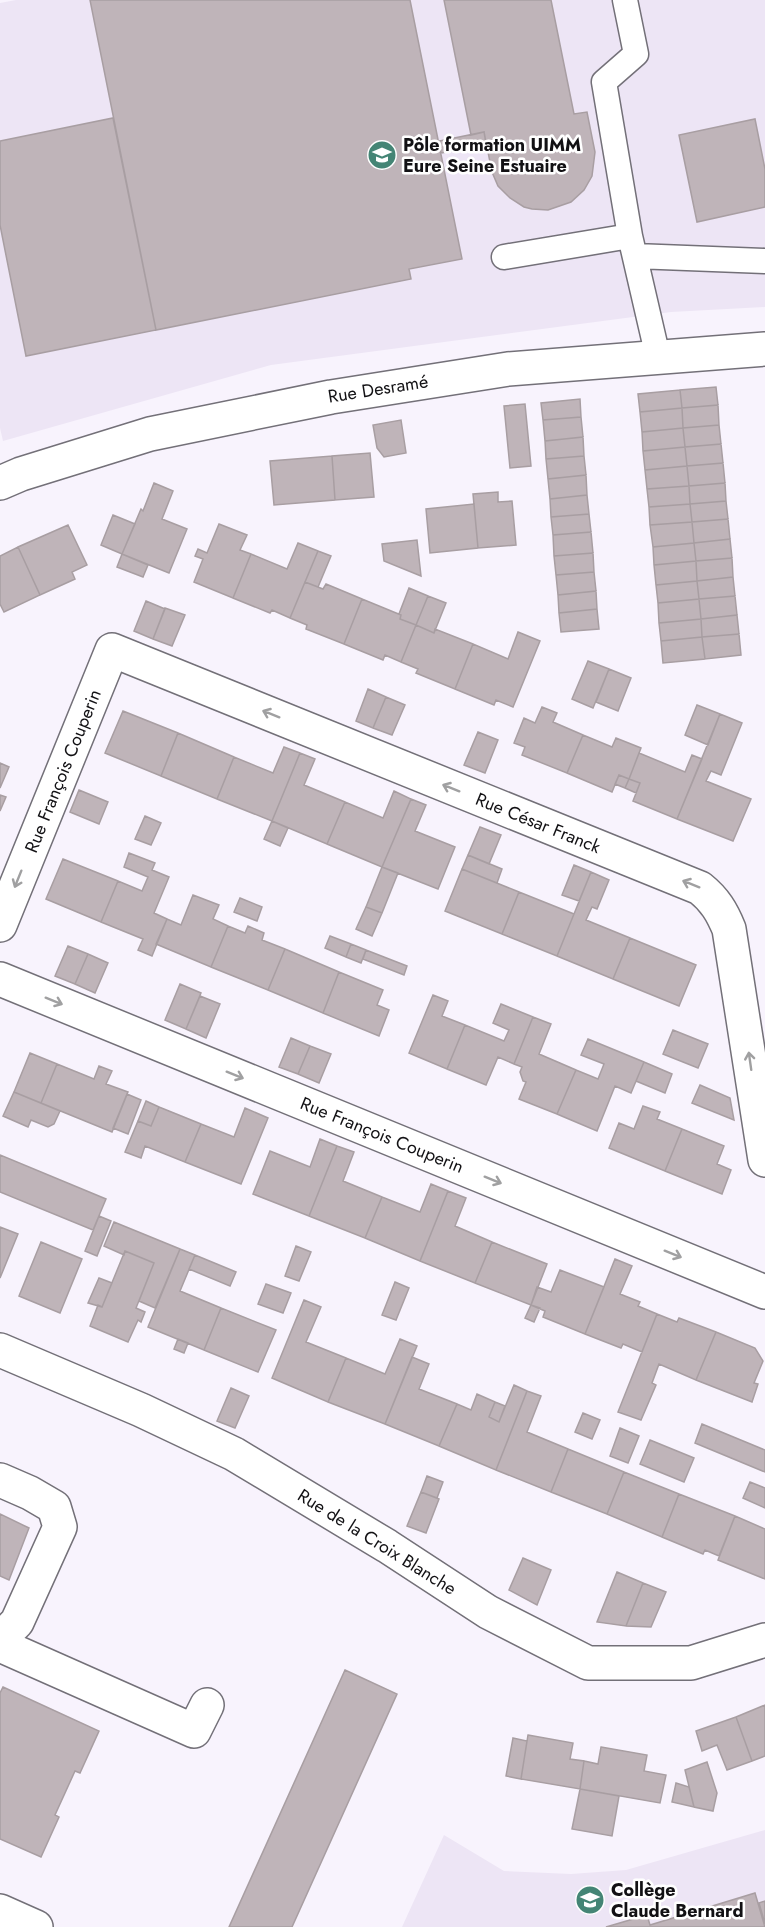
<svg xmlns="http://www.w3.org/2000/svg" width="765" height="1927" font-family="Jost,sans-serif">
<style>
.built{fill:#ede5f5}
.building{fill:#bfb4b9;stroke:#a89ea2;stroke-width:1.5}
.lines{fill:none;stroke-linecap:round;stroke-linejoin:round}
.lane-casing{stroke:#737078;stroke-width:27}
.street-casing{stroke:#737078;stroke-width:36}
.lane{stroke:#fff;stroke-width:24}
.street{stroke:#fff;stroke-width:33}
.oneway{stroke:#a0a0a1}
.labels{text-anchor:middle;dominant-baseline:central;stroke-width:5;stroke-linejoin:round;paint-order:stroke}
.poi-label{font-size:18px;font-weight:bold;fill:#121114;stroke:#fff;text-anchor:start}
.street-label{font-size:18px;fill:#121114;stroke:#fff}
</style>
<rect width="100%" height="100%" fill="#f8f3fd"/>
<path class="built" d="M16 0H765V307L671 312 271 365 3 441 0 428V3Z
M765 1830V1927H402L444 1835 504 1871 571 1874 626 1870Z"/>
<path class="building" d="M90 0H410L462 259 409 269 411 279 156 330Z
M444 0H551L574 114 587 112 595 152 592 176 584 190 571 202 548 210 532 209 524 207 510 198 498 186 492 172 484 132 471 135Z
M113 118 156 330 26 356 0 225V141Z
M755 119 765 169V207L697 222 679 135Z
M484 132 486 144 441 153 439 141Z
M716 387 718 405 682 408 680 390Z
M680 390 682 408 640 412 638 394Z
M580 399 581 417 543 420 541 403Z
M525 404 531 466 510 468 504 406Z
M718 405 719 425 683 428 682 408Z
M682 408 683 428 642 432 640 412Z
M581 417 583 437 545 441 543 420Z
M401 420 406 453 384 457 377 448 373 425Z
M719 425 721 444 685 447 683 428Z
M683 428 685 447 643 451 642 432Z
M583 437 584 456 546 459 545 441Z
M721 444 723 463 687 466 685 447Z
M685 447 687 466 645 470 643 451Z
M370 453 374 497 335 500 332 456Z
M332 456 335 500 274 505 270 461Z
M584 456 586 475 548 479 546 459Z
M723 463 725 483 689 486 687 466Z
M687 466 689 486 647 489 645 470Z
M586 475 587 495 550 499 548 479Z
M154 483 173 491 162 519 187 529 169 573 122 554 141 509 143 511Z
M725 483 726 501 690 504 689 486Z
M689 486 690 504 649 507 647 489Z
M498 492V502L512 501 516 545 478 548 473 494Z
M587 495 589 514 551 517 550 499Z
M726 501 728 519 692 522 690 504Z
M474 504 478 548 430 553 426 509Z
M690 504 692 522 650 525 649 507Z
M589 514 591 532 553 535 551 517Z
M113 515 135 524 122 554 101 545Z
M728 519 730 539 694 543 692 522Z
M692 522 694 543 653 547 650 525Z
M219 524 247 535 240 550 251 554 233 598 194 582 203 559 195 556 198 549 207 553Z
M68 525 87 565 72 572 75 579 40 595 18 547Z
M591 532 593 553 554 556 553 535Z
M730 539 732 558 696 561 694 543Z
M417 540 421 576 384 561 382 544Z
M298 543 318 551 290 618 272 610 270 613 233 598 251 554 287 569Z
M694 543 696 561 654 565 653 547Z
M18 547 40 595 4 612 0 604V556Z
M318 551 331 556 318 587 305 582Z
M593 553 594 572 556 575 554 556Z
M122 554 148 565 143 577 117 567Z
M732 558 733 577 697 581 696 561Z
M696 561 697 581 656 585 654 565Z
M594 572 596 591 558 595 556 575Z
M733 577 735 596 699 599 697 581Z
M697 581 699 599 658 603 656 585Z
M305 582 323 589 326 584 362 599 344 644 306 629 307 625 290 618Z
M409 588 428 596 416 625 400 619 401 615 399 614Z
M596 591 597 609 559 613 558 595Z
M428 596 446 603 434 633 416 625Z
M735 596 737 615 701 619 699 599Z
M362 599 401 615 400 619 416 625 401 662 385 655 383 660 344 644Z
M699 599 701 619 659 623 658 603Z
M146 601 165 609 153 639 134 631Z
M165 608 185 615 172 646 153 639Z
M597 609 599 629 561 632 559 613Z
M737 615 739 634 702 637 701 619Z
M701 619 702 637 661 641 659 623Z
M416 625 434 633 435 629 473 644 455 689 416 673 418 669 401 662Z
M518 632 540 641 513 707 496 700 494 705 455 689 473 644 508 659Z
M739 634 741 655 705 659 702 637Z
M702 637 705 659 663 663 661 641Z
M588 661 609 669 593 708 572 699Z
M609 669 631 678 618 711 596 702Z
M368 689 386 697 373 728 356 721Z
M386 697 405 705 392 735 373 728Z
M697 705 720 714 708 745 685 735Z
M542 707 557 713 553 722 583 735 567 773 522 755 525 747 514 743 524 718 535 723Z
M123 711 178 733 161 776 105 753Z
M720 714 742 723 721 775 711 771 706 781 751 799 733 841 677 819Z
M478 732 498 740 485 773 464 765Z
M178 733 234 757 217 799 161 776Z
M583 735 612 747 616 738 641 748 629 779 619 775 612 792 567 773Z
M284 747 300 753 272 821 217 799 234 757 273 773Z
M300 753 315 759 304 785 345 802 327 844 272 821Z
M639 753 685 772 692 755 702 759 677 819 633 801 640 783 629 779Z
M0 763 9 767 0 788Z
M619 775 629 779 625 788 615 784Z
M629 779 640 783 636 793 625 788Z
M79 790 108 802 99 824 70 812Z
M394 791 411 799 382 867 327 844 345 802 383 818Z
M0 795 6 797 0 811Z
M411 799 426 805 415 831 455 847 438 889 382 867Z
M145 816 161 823 151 845 135 839Z
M272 821 288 828 280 846 264 839Z
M480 827 501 835 489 864 468 855Z
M129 853 155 863 152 870 169 877 154 913 167 919 152 956 138 950 143 939 101 922 118 881 142 891 148 877 124 867Z
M468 855 502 869 497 883 462 869Z
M63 859 118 881 101 922 46 899Z
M574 865 591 872 579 901 562 895Z
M382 867 398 873 382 913 366 907Z
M462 869 519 892 502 934 445 911Z
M591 872 609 880 597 909 592 907 586 920 630 938 613 979 557 956Z
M519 892 574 914 557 956 502 934Z
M193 895 219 905 213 919 228 926 211 967 156 944 167 919 181 925Z
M240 898 262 907 257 921 234 912Z
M366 907 382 913 372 936 356 929Z
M228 926 245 933 248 926 264 933 262 940 285 949 268 990 211 967Z
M330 936 351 944 346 957 325 948Z
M630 938 696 965 679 1006 613 979Z
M351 944 366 950 361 963 346 957Z
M68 946 88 954 75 984 55 976Z
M285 949 339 972 323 1013 268 990Z
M366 950 407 966 404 975 363 959Z
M88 954 108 963 95 993 75 984Z
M339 972 383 990 377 1005 389 1010 379 1036 323 1013Z
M180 984 201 993 186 1029 165 1020Z
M433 995 448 1001 442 1016 465 1025 447 1069 409 1053Z
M200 996 220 1004 206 1038 186 1029Z
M501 1004 533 1017 514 1064 498 1057 486 1085 447 1069 465 1025 504 1041 509 1030 493 1023Z
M533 1017 551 1024 539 1054 576 1070 557 1114 519 1099 526 1082 523 1081 520 1072 522 1067 514 1064Z
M673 1030 708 1044 698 1068 663 1054Z
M291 1038 310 1046 298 1074 279 1067Z
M588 1039 644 1062 631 1093 615 1086 597 1131 557 1114 576 1070 598 1079 604 1064 581 1055Z
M310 1046 331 1054 319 1083 298 1074Z
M30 1053 57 1064 41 1103 14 1092Z
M644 1062 672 1074 665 1093 636 1081Z
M57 1064 94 1079 99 1066 112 1071 106 1084 128 1092 112 1132 41 1103Z
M700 1085 730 1098 734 1120 692 1103Z
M14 1092 60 1111 54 1124 48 1127 31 1120 28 1127 3 1116Z
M127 1094 141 1100 128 1134 113 1128Z
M146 1101 159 1107 151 1126 138 1121Z
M643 1106 660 1112 657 1119 682 1129 665 1171 609 1148 619 1123 634 1129Z
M159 1107 201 1124 185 1162 145 1146 141 1158 125 1152 138 1121 151 1126Z
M245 1108 268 1118 241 1184 185 1162 201 1124 234 1137Z
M682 1129 724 1146 717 1164 731 1170 722 1194 665 1171Z
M320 1139 337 1146 309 1216 253 1194 270 1151 310 1167Z
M337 1146 354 1152 343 1181 382 1197 365 1238 309 1216Z
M0 1155 106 1199 93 1230 0 1192Z
M431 1184 448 1191 420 1261 365 1238 382 1197 420 1212Z
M448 1191 466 1198 455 1226 492 1242 475 1283 420 1261Z
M99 1216 111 1221 97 1256 85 1251Z
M114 1222 180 1249 155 1308 139 1301 154 1263 125 1251 124 1255 104 1246Z
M0 1227 18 1234 0 1278Z
M41 1242 82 1259 60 1313 19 1296Z
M492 1242 547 1264 531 1305 475 1283Z
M296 1246 311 1252 299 1281 285 1276Z
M180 1249 195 1255 180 1291 221 1308 204 1350 148 1327Z
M125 1251 154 1263 136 1308 145 1312 141 1322 138 1320 128 1342 90 1326 98 1305 102 1307Z
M195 1255 236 1272 230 1286 189 1269Z
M615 1259 632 1266 620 1294 640 1302 638 1306 657 1314 642 1352 623 1344 621 1348 585 1334Z
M560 1270 604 1287 585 1334 543 1317 545 1311 531 1305 537 1287 551 1292Z
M99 1278 112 1283 102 1307 88 1303Z
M395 1282 409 1288 396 1320 382 1315Z
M266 1284 291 1293 283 1313 258 1304Z
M304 1300 321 1307 306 1342 346 1358 328 1402 272 1378Z
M531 1305 540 1308 534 1322 525 1318Z
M221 1308 276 1330 258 1372 204 1350Z
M657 1314 677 1322 679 1318 716 1332 696 1380 659 1364 652 1383 656 1385 641 1420 618 1412Z
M716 1332 755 1348 763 1361 754 1383 758 1384 752 1402 696 1380Z
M178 1339 188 1343 184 1353 174 1349Z
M400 1339 417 1346 385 1424 328 1402 346 1358 385 1374Z
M412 1357 429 1364 419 1389 457 1404 439 1446 385 1424Z
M514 1385 527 1391 496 1470 439 1446 457 1404 471 1410 477 1394 495 1402 489 1417 499 1422Z
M231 1388 249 1396 235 1428 217 1421Z
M527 1391 541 1396 527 1432 568 1449 551 1492 496 1470Z
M495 1402 505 1406 499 1422 489 1417Z
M583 1413 600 1420 592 1439 575 1432Z
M702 1424 765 1450V1472L695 1443Z
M620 1428 639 1436 628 1463 610 1456Z
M650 1440 694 1458 684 1482 640 1464Z
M568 1449 624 1472 607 1514 551 1492Z
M624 1472 679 1494 662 1537 607 1514Z
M427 1476 443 1482 437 1498 421 1492Z
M750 1482 765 1488V1508L743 1498Z
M421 1492 439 1499 426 1533 407 1526Z
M679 1494 735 1516 719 1556 705 1550 703 1554 662 1537Z
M0 1514 29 1528 9 1580 0 1576Z
M735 1516 765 1529V1579L718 1560Z
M523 1558 551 1570 537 1605 509 1590Z
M617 1572 643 1583 626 1626 597 1622Z
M643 1583 666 1592 651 1627 626 1626Z
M345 1670 397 1694 292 1927H229Z
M3 1687 99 1731 80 1773 75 1771 55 1815 59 1817 41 1857 0 1839V1693Z
M765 1705V1756L752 1761 736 1717Z
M736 1717 752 1761 727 1770 717 1745 702 1751 696 1731Z
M528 1735 573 1743 570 1759 584 1761 580 1789 521 1779Z
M513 1738 527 1741 521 1779 506 1776Z
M601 1747 647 1755 644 1771 666 1775 660 1803 580 1789 584 1761 598 1764Z
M707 1762 717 1793 713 1811 694 1807 685 1770Z
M676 1783 689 1787 694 1807 672 1802Z
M580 1789 619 1796 612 1836 572 1829Z
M755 1893 765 1927H606L647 1915 650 1925Z
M765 1901V1924L759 1903Z"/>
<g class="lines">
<g class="lane-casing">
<path id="lane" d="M625 0 636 54 604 82 630 236 658 357
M635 256 765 261
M504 257 630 236"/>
</g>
<g class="street-casing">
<path id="street" d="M0 483 21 474 150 434 331 397 508 369 765 349
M0 925 112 650 700 888C715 900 722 912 729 929L765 1160
M0 979 765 1292
M0 1350 141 1410 234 1454 387 1546 488 1612 588 1663H691L765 1640
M0 1480 30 1493 54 1507 60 1527 17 1622 0 1639
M0 1645 194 1731 207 1705
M0 1911 36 1927"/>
</g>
<use href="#lane" class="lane"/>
<use href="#street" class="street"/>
</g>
<defs><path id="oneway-shaft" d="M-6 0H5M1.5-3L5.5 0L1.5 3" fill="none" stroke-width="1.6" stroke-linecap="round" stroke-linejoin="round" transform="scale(1.5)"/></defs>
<g class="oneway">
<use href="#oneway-shaft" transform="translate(271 714) rotate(-158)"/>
<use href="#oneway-shaft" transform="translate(451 788) rotate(-158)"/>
<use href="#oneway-shaft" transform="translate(18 879) rotate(112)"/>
<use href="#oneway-shaft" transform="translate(691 884) rotate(-158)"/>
<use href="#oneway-shaft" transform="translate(54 1001) rotate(22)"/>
<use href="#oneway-shaft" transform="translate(750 1061) rotate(-98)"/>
<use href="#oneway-shaft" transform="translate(235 1075) rotate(22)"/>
<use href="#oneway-shaft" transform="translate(493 1180) rotate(22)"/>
<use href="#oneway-shaft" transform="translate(673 1254) rotate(22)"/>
</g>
<defs>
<g id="school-disc" transform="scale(1.5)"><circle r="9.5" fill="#448575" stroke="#fff"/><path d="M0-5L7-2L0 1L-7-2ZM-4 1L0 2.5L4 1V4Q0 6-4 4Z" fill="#fff"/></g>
</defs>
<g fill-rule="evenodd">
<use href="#school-disc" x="382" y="155"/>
<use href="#school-disc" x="590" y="1900"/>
</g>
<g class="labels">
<g class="poi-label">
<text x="403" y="145">Pôle formation UIMM<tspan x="403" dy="21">Eure Seine Estuaire</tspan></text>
<text x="611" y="1890">Collège<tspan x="611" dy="21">Claude Bernard</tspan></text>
</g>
<g class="street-label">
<text transform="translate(378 389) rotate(-9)">Rue Desramé</text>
<text transform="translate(63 771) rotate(-68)">Rue François Couperin</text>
<text transform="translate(538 823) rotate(22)">Rue César Franck</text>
<text transform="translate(382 1135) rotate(22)">Rue François Couperin</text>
<text transform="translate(377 1542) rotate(32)">Rue de la Croix Blanche</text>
</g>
</g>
</svg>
